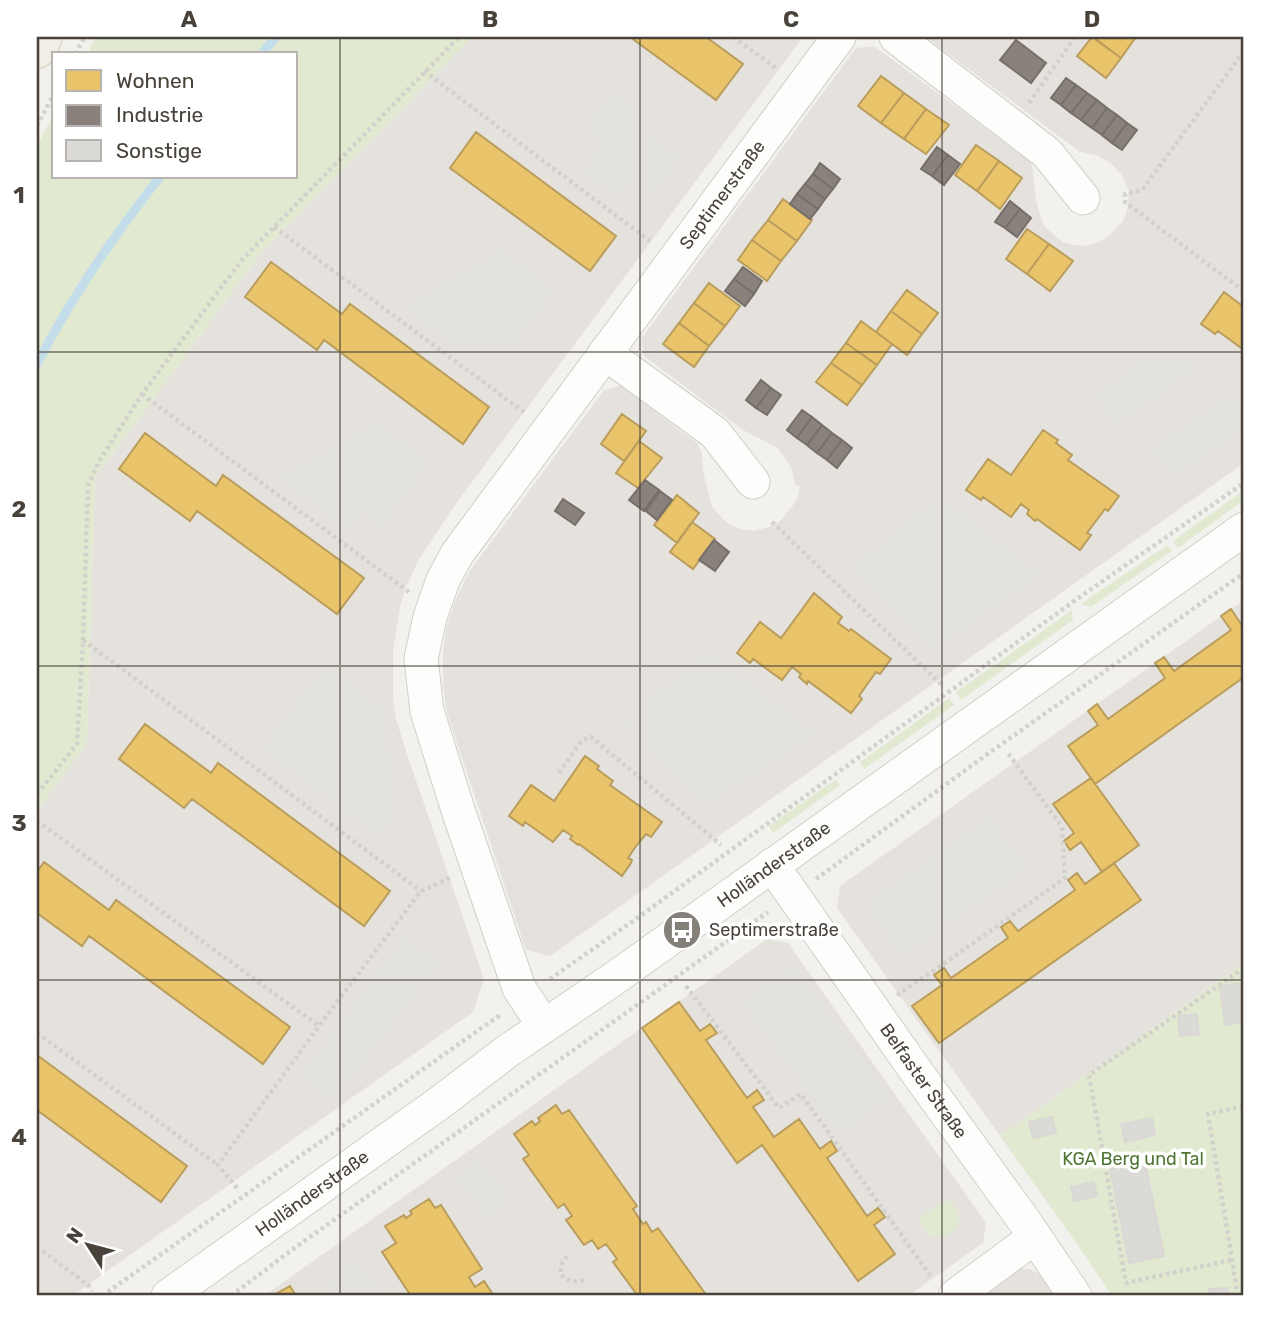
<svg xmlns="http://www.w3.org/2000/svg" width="1281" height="1333" font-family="Rubik,sans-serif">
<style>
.residential{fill:#e5e2dd}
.green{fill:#e1ead1}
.parking{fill:#e4e2df}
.homes{fill:#e9c46a;stroke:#b99d5c;stroke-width:2}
.industry{fill:#8a817c;stroke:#766e68;stroke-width:2}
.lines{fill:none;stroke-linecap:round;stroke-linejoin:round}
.stream{stroke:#c4ddeb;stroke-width:9}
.building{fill:#dcdad7;stroke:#dad8d4;stroke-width:2}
.minor-casing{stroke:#d0cfcc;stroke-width:35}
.major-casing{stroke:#d2ccbe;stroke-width:40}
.path{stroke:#d2d1cc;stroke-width:4.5;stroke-dasharray:3.5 3.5;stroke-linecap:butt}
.minor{stroke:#fdfdfc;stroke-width:33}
.major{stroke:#f1eee6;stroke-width:38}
.grid{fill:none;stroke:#48423a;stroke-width:2;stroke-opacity:0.55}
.labels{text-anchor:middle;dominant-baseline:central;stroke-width:7;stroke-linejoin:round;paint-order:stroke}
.street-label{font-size:18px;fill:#48423a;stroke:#fff}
.poi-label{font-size:18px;fill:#48423a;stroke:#fff;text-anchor:start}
.park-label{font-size:18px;fill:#4f7533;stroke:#fff}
.neatline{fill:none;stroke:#48423a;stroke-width:2.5}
.grid-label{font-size:23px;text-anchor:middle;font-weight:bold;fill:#48423a}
</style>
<rect width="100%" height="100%" fill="#f2f1ee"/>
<path class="residential" d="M472 37H803L455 505 419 559 404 592 400 607 393 651V700L396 719 408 757 484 979 473 1012 72 1296H37V811L87 743 95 478 261 253Z
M926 37H1244V463L550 956 526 950 447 713 443 684V654L446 629 455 601 469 572 604 390 621 386 698 444 702 454 703 471 712 507 723 519 731 525 741 529 754 531 769 527 779 522 792 507 798 497 800 486 795 485 792 469 778 448 743 430 644 356 641 339 856 48 874 46 1027 159 1031 163 1033 170 1035 196 1041 219 1046 228 1063 242 1074 245 1084 246 1096 243 1108 237 1123 221 1127 211 1129 191 1121 174 1112 164 1096 155 1080 152Z
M1244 600V963L1000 1136 837 908 840 886Z
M767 939 788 943 986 1223 983 1243 908 1296H264Z
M1020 1269H1030L1040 1275 1057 1296H977Z"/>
<path class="green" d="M96 37H472L261 253 95 478 87 743 37 811V146L54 114V177H296V54H87Z
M1244 490V500L1178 548 1173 541Z
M1167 545 1172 551 1091 607 1081 604Z
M1072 610 1073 620 961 700 956 692Z
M949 698 954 705 864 769 860 762Z
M836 779 840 785 773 833 769 826Z
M1244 963V1296H1112L1075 1241 1000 1136Z
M948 1200C981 1224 928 1260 919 1217Z"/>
<path class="parking" d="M612 88 628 100 654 134 683 158 654 200 630 181 616 200 582 173 601 141 584 127Z
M501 247 558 290 506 358 486 343 471 362 399 307Z
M1175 336 1198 370 1116 429 1092 395Z
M1233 390 1244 406V433L1172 481 1149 447Z
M378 419 434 462 382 530 362 515 348 534 275 478Z
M939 493 1045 574 936 652 847 569Z
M708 649 820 734 706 808 615 724Z
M325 663 388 711 396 815 378 840 259 749Z
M991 813 1031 870 901 960 861 903Z
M405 933 442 963 339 1101H332L296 1077Z
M794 961 894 1098 838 1139 738 1001Z
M480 1156 513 1201 485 1221 453 1176Z
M359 1257 384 1296H335L324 1279Z"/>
<path class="homes" d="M630 37H706L743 64 716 100Z
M1092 37 1121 58 1106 78 1077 56Z
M1093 37H1136L1121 58Z
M881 76 904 93 881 123 858 106Z
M904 93 926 109 904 139 881 123Z
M926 109 949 125 926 154 904 139Z
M476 132 616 236 590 271 450 168Z
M976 145 999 161 977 191 955 175Z
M999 161 1022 178 1000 209 977 191Z
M783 199 812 220 797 241 768 220Z
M768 220 797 241 781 261 752 240Z
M1027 229 1049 244 1027 274 1006 259Z
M752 240 781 261 767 281 738 260Z
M1049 244 1073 261 1050 291 1027 274Z
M271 262 342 314 350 304 489 407 463 444 324 340 317 350 245 297Z
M709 283 740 306 725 326 694 303Z
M907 290 938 313 922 334 891 311Z
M1224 292 1244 307V350L1218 331 1215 334 1201 324Z
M694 303 725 326 709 346 679 323Z
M891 311 922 334 907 355 876 332Z
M861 321 892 344 877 365 846 343Z
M679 323 709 346 694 367 663 344Z
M846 343 877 365 862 385 831 363Z
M831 363 862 385 847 405 816 382Z
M622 414 646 431 624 461 601 444Z
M1043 430 1058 440 1056 443 1072 455 1068 460 1119 496 1108 511 1105 509 1087 533 1091 535 1080 550 1037 519 1035 521 1027 514 1029 510 1021 504 1011 517 983 497 981 500 966 490 988 459 1011 475Z
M145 433 216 486 223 475 364 578 337 614 197 511 190 521 119 469Z
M639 441 662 458 638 488 616 473Z
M677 495 699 513 677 543 654 525Z
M692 522 715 539 693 569 670 552Z
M814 593 842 617 838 623 849 631 851 629 891 659 880 674 876 672 859 696 862 699 851 713 808 681 807 684 799 677 801 674 792 667 782 680 753 659 750 663 737 653 760 622 781 638Z
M1231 609 1241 624 1244 621V677L1095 784 1068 746 1098 725 1088 711 1097 704 1108 719 1165 678 1155 663 1164 657 1174 671 1231 630 1221 616Z
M145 724 211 773 218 763 390 891 364 926 192 799 184 808 119 759Z
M585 756 599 766 597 769 613 781 610 785 662 822 651 837 646 834 636 846 628 858 632 860 631 863 622 876 579 844 578 845 570 839 572 836 563 830 553 842 525 822 523 826 509 816 531 785 554 801Z
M1091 778 1139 845 1102 872 1081 842 1070 850 1064 841 1074 833 1053 804Z
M44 862 109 910 116 900 290 1027 263 1064 89 936 82 946 37 913V872Z
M1114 863 1141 900 939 1043 912 1006 942 985 934 975 944 968 951 978 1008 938 1001 927 1010 921 1018 931 1075 890 1068 880 1077 873 1085 884Z
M679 1002 700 1031 710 1024 717 1033 706 1040 747 1098 757 1090 764 1100 753 1107 774 1137 799 1119 820 1149 831 1141 837 1151 827 1158 867 1216 878 1208 885 1217 874 1225 895 1254 858 1281 762 1145 737 1163 642 1028Z
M37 1055 187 1166 161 1202 37 1110Z
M556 1105 562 1114 569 1110 637 1206 633 1209 643 1224 646 1222 652 1232 658 1228 707 1296H638L613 1262 617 1259 606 1244 598 1249 592 1240 584 1245 566 1220 572 1216 564 1204 558 1208 523 1159 529 1155 514 1134 532 1121 535 1125 540 1121 538 1118Z
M429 1199 435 1208 441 1205 482 1269 469 1277 475 1287 484 1281 494 1296H411L382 1252 396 1243 385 1226 404 1215 406 1218 412 1214 410 1211Z
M290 1286 296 1296H272Z"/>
<path class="industry" d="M1016 40 1046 63 1031 83 1000 60Z
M1066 78 1076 85 1061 105 1051 98Z
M1076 85 1087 93 1071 113 1061 105Z
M1087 93 1097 100 1081 120 1071 113Z
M1097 100 1107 108 1092 128 1081 120Z
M1107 108 1117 115 1102 135 1092 128Z
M1117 115 1127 123 1112 143 1102 135Z
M1127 123 1137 130 1122 150 1112 143Z
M937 147 948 155 932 176 921 169Z
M948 155 960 164 944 185 932 176Z
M820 163 840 179 833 189 813 174Z
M813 174 833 189 825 199 805 184Z
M805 184 825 199 818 209 797 194Z
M797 194 818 209 810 219 790 204Z
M1010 201 1020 209 1005 228 995 222Z
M1020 209 1031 218 1017 237 1005 228Z
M743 267 762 281 754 294 734 279Z
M734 279 754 294 745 306 725 291Z
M761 380 771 388 756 408 746 400Z
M771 388 781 395 767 415 756 408Z
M802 410 812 417 797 438 787 430Z
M812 417 822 425 807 445 797 438Z
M822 425 832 433 817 453 807 445Z
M832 433 842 440 827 460 817 453Z
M842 440 852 448 837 468 827 460Z
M645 480 659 490 644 511 629 500Z
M660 491 672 500 657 520 646 511Z
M563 499 584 513 575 525 555 511Z
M714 540 729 552 715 571 699 560Z"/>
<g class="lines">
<path class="stream" d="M261 54 276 37
M37 364C71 298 114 235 160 177"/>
</g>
<path class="building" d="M1243 983 1244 1022 1225 1025 1220 986Z
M1197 1014 1199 1034 1180 1036 1178 1016Z
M1052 1117 1056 1133 1033 1138 1029 1122Z
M1152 1118 1155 1135 1125 1142 1121 1124Z
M1145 1162 1164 1256 1129 1263 1110 1169Z
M1094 1182 1097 1196 1074 1201 1071 1187Z
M1228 1288V1296H1209V1289Z"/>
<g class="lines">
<g class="minor-casing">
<g id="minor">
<path d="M896 37 1047 153 1083 198"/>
<path d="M605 353 715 433 753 482"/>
<path id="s1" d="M772 865 918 1074 1025 1222 1075 1296"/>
<path id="s2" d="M544 1026 519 988 458 810 427 711 421 659 430 617 443 580 457 554 839 37"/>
<path id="s3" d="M168 1296 438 1104 509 1050 612 980 1244 529"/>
<path d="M955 1296 1035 1237"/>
</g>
</g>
<g class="major-casing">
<path id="major" d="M37 49 43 37"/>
</g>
<path class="path" d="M733 37 777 69
M1244 51 1142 190 1125 194V202L1242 290 1244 287
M75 54 85 37
M424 71 650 241
M1029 103 1075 37
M37 126 54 94
M274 227 524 412
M142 394 409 592
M772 522 944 687
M83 640 421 891
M559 773 582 740 591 737 721 845
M37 794 77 744 83 640 88 486 98 463 142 394 241 261 459 37
M37 821 319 1026
M816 879 989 753 1244 573
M550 979 636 919 1074 601 1244 483
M686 986 779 1108 801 1094 932 1278
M897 995 945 963 1065 878 1062 827 1008 753
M37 1033 218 1165
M237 1188 218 1165 319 1026 421 891 452 877
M37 1247 88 1285 92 1291
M567 1256 562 1263 560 1273C566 1281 574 1283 584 1280
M1231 1260 1126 1283 1089 1075 1244 968
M102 1296 500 1015
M231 1296 289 1252 768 912
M1238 1296 1208 1114 1244 1106"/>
<use href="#minor" class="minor"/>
<use href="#major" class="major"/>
</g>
<path class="grid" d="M340 37V1296M640 37V1296M942 37V1296M37 352H1244M37 666H1244M37 980H1244"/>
<defs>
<g id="bus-disc" transform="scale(2.0125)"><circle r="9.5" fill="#847f79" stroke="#fff"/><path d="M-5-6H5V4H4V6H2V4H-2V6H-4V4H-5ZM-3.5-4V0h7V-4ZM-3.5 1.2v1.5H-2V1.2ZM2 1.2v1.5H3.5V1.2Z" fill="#fff"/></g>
</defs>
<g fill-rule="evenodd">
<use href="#bus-disc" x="682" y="930"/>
</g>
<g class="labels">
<g class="street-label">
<text stroke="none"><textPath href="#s2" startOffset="948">Septimerstraße</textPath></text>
<text stroke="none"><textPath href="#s3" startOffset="744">Holländerstraße</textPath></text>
<text stroke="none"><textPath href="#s1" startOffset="264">Belfaster Straße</textPath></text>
<text stroke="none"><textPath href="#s3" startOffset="177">Holländerstraße</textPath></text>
</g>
<g class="poi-label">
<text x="709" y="930">Septimerstraße</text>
</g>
<g class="park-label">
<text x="1133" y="1159">KGA Berg und Tal</text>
</g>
</g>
<rect width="1281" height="1333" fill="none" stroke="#ffffff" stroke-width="77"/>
<rect x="52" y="52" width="245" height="126" fill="#ffffff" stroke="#b6b3b0" stroke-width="2"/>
<rect x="66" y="70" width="35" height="21" fill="#e9c46a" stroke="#b6b3b0" stroke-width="2"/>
<text x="116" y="88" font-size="21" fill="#48423a">Wohnen</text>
<rect x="66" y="105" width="35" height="21" fill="#8a817c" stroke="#b6b3b0" stroke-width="2"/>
<text x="116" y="122" font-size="21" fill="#48423a">Industrie</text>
<rect x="66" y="140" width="35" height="21" fill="#dcdad7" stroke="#b6b3b0" stroke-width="2"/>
<text x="116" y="158" font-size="21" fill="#48423a">Sonstige</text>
<g transform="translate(88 1245) rotate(306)" stroke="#ffffff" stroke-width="5" paint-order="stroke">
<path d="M0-5L12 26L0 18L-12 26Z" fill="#48423a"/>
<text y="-10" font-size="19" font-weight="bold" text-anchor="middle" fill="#48423a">N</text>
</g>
<rect x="38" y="38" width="1204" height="1256" class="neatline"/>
<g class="grid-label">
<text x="189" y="27">A</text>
<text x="490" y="27">B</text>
<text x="791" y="27">C</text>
<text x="1092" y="27">D</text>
<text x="19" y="203">1</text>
<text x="19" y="517">2</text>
<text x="19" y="831">3</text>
<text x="19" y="1145">4</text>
</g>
</svg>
